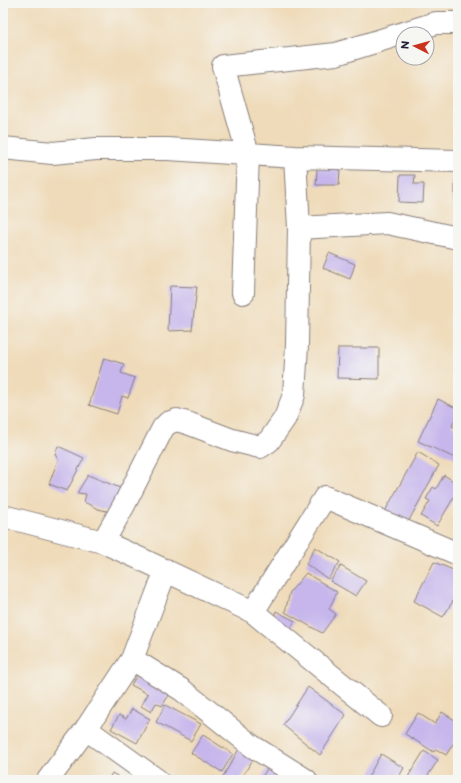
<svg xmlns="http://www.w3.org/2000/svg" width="461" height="783" font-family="'Balsamiq Sans',sans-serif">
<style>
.building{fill:#c6b6ec}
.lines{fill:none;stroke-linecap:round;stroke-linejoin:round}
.minor-casing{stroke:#887e7a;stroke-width:24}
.minor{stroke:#fff;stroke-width:22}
</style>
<rect width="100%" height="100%" fill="#f6f6f2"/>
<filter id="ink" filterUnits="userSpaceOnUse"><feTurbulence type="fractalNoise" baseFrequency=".025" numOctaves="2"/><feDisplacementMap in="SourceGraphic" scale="8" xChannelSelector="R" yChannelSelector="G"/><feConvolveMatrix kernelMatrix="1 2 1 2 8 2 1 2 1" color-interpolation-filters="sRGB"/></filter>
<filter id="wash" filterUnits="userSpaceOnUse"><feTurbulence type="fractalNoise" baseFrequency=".012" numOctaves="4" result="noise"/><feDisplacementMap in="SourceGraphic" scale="16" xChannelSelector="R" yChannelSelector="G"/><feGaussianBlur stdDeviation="0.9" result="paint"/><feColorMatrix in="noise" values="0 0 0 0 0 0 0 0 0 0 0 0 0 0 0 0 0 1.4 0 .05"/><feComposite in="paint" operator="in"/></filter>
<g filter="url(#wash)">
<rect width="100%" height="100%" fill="#efdbba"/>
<g id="blocks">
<path class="building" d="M317 168 340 169 339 185H316Z
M400 175H415L414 184H424L423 203 399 202Z
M455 180H458V209H455Z
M329 253 355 264 350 279 323 268Z
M170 286 197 287 192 330 168 331Z
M338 348H379V379L337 378Z
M104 358 124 364 121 373 135 378 128 398 122 396 117 414 89 405Z
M438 399 458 409V413L452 426 458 429 457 459 418 441Z
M58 446 84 458 67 491 49 484 58 460 55 454Z
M418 452 439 465 406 526 384 513Z
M88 475 130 492 115 513 98 509 84 502 86 494 77 493Z
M444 475 458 484V490L437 526 421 516 430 501 426 499 433 487 436 489Z
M315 547 340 562 328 579 306 564Z
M434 562 458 572V593L443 617 414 601Z
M341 566 366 581 356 596 330 581Z
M306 573 337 592 329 609 336 614 322 633 285 612 290 592Z
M276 611 295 621 289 631 272 622Z
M140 670 173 689 162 706 156 703 151 712 141 706 148 694 131 685Z
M308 687 346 715 320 755 283 725Z
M165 705 201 724 191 741 156 722Z
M132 709 150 719 137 743 111 729 119 715 126 719Z
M442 712 458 722V729L455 733 458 736 446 755 436 749 434 752 405 734 418 713 435 724Z
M203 735 233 754 222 772 191 753Z
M239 749 254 758 240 780H226L222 778Z
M424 751 438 760 425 780H406Z
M381 754 404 768 397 780H372L368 777Z
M269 766 283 776 280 780H260Z
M112 773 124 780H108Z"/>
</g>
</g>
<g filter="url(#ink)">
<use href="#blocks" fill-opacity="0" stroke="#887e7a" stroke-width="1"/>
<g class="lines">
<g class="minor-casing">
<path id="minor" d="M3 148 52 153 96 149H168L295 157 458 161
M299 228 387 223 458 238
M243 293 248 154 223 66 336 54 436 23H458
M3 516 103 542 143 560 253 612 381 716
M103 542 124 505 163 428 168 423 177 420 190 424 232 440 260 447 269 441 285 418 294 395 297 345 299 228 295 157
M253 612 325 497 458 554
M132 659 182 690 252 746 306 780
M86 729 157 780
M48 780 86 729 132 659 166 570"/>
</g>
<use href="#minor" class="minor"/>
</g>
</g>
<rect width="461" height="783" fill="none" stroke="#f6f6f2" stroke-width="16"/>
<g transform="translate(415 46) rotate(276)"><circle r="19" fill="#f6f6f2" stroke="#a1a1a9"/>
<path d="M0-3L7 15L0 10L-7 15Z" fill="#c8321e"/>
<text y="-6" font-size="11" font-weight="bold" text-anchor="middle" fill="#22223b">N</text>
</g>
</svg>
